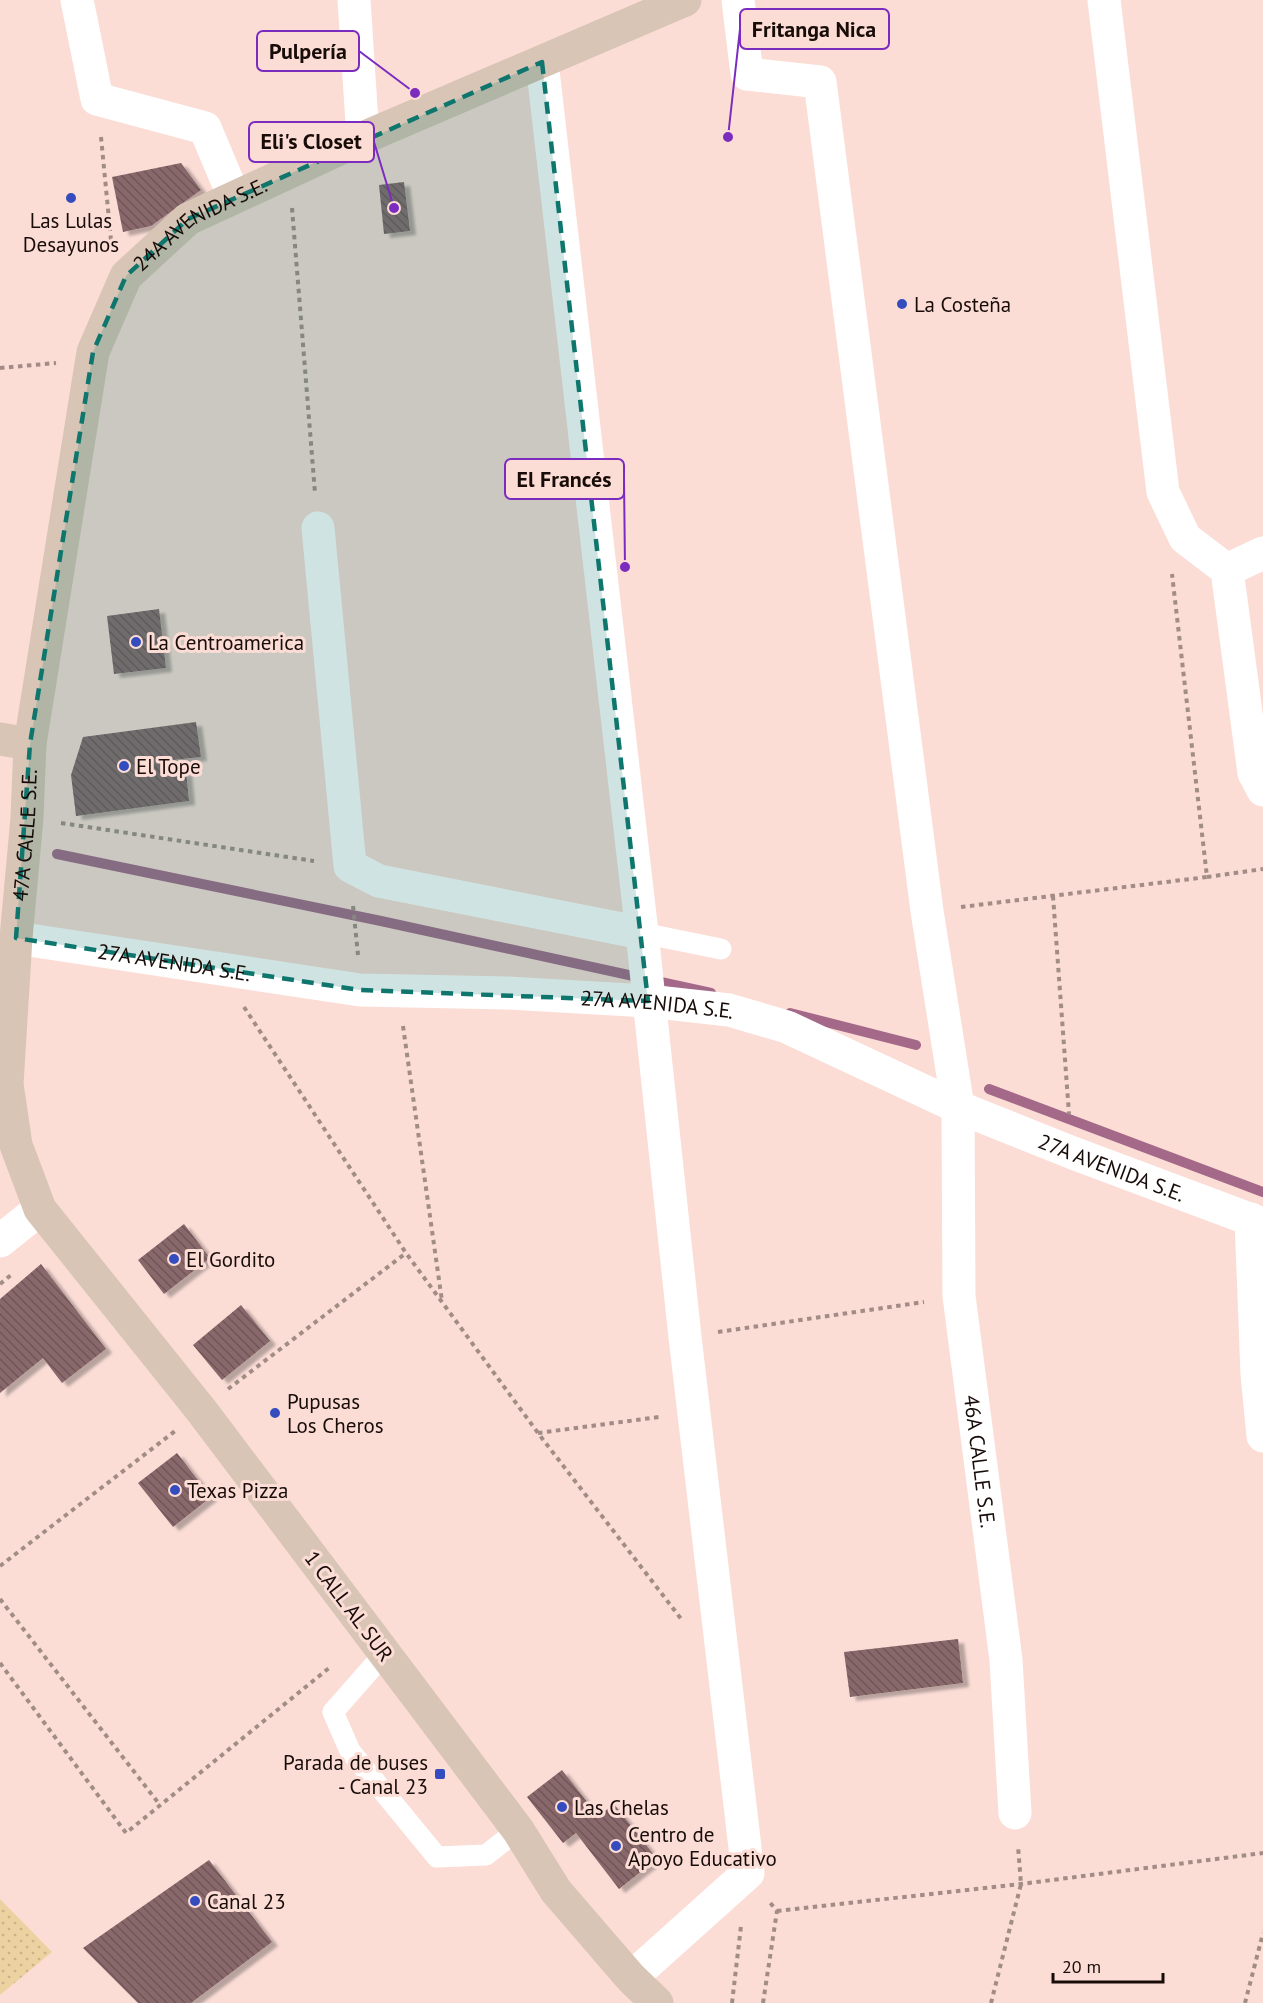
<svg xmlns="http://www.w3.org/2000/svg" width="1263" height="2003" font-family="'PT Sans',sans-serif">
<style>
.grass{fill:url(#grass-dots)}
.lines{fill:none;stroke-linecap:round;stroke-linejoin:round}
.stream{stroke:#a46988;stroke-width:10}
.building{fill:url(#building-back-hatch);filter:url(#shadow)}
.path{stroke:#a28c86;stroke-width:4;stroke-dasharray:4.5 4.5;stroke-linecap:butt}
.lane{stroke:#fff;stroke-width:21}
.street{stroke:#fff;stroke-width:33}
.secondary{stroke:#d9c5b5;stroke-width:33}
.marked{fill:#0f766e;fill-opacity:0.2;stroke:#0f766e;stroke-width:4.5;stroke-dasharray:12 8;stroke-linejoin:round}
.poi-dot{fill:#354cbe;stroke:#fbddd6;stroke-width:2}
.labels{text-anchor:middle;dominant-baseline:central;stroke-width:6;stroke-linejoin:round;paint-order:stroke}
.poi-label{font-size:21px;fill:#180c09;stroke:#fbddd6;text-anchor:start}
.street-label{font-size:21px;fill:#180c09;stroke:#fbddd6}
.leader{fill:none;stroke:#7b2cbf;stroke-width:2}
.callout-dot{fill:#7b2cbf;stroke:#fbddd6;stroke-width:2}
.callout{fill:#fbddd6;stroke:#7b2cbf;stroke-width:2}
.callout-label{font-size:22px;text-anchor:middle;font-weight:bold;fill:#180c09}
</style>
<defs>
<pattern id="grass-dots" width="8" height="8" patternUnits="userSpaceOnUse" patternTransform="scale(1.5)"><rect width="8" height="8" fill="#ebd2a0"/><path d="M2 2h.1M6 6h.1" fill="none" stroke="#c9b388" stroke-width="1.8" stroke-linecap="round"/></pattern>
<pattern id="building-back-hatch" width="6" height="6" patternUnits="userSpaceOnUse" patternTransform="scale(1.5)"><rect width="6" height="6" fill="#89686c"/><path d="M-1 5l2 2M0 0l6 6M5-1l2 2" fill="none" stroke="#6f5457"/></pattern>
<filter id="shadow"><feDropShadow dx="6" dy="4" stdDeviation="1.5" flood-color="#0004"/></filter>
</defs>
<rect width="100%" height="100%" fill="#fbddd6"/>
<path class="grass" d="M0 1899 52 1952 0 1995Z"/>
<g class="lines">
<path class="stream" d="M57 854 381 921 711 993
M790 1013 916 1045
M989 1089 1263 1192"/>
</g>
<path class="building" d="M181 163 201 190 151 226 123 232 112 177Z
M404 182 410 231 384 234 379 185Z
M159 609 166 668 114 674 107 616Z
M196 722 201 757 172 760 174 773 186 771 189 801 76 816 71 775 83 737Z
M184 1224 210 1258 164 1294 138 1260Z
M41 1264 106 1349 62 1383 43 1358 0 1393V1299Z
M241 1305 270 1341 222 1380 193 1345Z
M177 1453 211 1497 173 1527 138 1483Z
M958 1639 963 1683 850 1697 844 1652Z
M562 1770 598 1816 614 1804 657 1859 619 1889 576 1833 563 1843 527 1797Z
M209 1860 272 1942 191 2003H138L83 1948Z"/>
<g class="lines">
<path class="path" d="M101 137 111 240
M292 208 315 493
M0 368 56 363
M61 823 314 861
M1207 877 1263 869
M1053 896 1069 1114
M353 906 358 955
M961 907 1207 877 1172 574
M244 1007 406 1253 538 1433 682 1620
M403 1026 442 1301
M0 1284 11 1275
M718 1332 924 1302
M228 1389 406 1253
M538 1433 659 1417
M0 1566 175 1431
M0 1599 160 1805
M0 1663 126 1833 329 1668
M777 1911 1021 1884 1263 1853
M732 2003 741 1926
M763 2003 777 1911 768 1900
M991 2003 1021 1884 1018 1846
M1245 2003 1263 1933"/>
<path class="lane" d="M642 933 721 949
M384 1654 333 1712 350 1751 437 1857 486 1855 518 1830"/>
<g class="street">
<path d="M77 0 97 99 205 128 234 197"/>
<path d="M354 0 363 138"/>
<path id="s1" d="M738 0 747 74 820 82 927 911 958 1107 959 1296 1006 1660 1015 1813"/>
<path d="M1104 0 1163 492 1185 538 1227 570 1254 773 1263 790"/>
<path d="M542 62 642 933 685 1337 748 1873 631 1978"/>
<path d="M318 528 350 866 379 881 642 933"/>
<path d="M1227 570 1263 553"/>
<path id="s2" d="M16 938 360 990 507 993 648 1001 729 1010 787 1027 958 1107 1073 1153 1263 1224"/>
<path d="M1251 1219 1257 1374 1263 1436"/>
<path d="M0 1241 40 1209"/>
</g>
<g class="secondary">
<path d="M0 739 30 744"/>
<path id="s3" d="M657 2003 631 1978 556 1891 518 1830 201 1410 40 1209 16 1145 7 1084 16 938 27 818 30 744 93 352 126 276 188 219 363 138 685 0"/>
</g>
</g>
<path class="marked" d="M542 62 648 1001 360 990 16 938 30 744 93 352 126 276 188 219Z"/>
<g class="poi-dot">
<circle cx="71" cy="198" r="6"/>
<circle cx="902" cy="304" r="6"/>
<circle cx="136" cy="642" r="6"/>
<circle cx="124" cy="766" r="6"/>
<circle cx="174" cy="1259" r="6"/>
<circle cx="275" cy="1413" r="6"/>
<circle cx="175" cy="1490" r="6"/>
<rect x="434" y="1768" width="12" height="12" rx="3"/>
<circle cx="562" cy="1807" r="6"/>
<circle cx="616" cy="1846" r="6"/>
<circle cx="195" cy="1901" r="6"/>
</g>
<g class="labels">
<g class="poi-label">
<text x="71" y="220" text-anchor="middle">Las Lulas<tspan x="71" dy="24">Desayunos</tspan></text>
<text x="914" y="304">La Costeña</text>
<text x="148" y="642">La Centroamerica</text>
<text x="136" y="766">El Tope</text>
<text x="186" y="1259">El Gordito</text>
<text x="287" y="1401">Pupusas<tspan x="287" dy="24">Los Cheros</tspan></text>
<text x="187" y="1490">Texas Pizza</text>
<text x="428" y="1762" text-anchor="end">Parada de buses<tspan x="428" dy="24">- Canal 23</tspan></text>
<text x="574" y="1807">Las Chelas</text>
<text x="628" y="1834">Centro de<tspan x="628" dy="24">Apoyo Educativo</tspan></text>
<text x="207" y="1901">Canal 23</text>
</g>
<g class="street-label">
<text stroke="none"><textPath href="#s3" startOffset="2049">24A AVENIDA S.E.</textPath></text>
<text stroke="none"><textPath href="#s3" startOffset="1386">47A CALLE S.E.</textPath></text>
<text stroke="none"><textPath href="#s2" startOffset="160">27A AVENIDA S.E.</textPath></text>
<text stroke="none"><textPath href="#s2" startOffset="646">27A AVENIDA S.E.</textPath></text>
<text stroke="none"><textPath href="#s2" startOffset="1132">27A AVENIDA S.E.</textPath></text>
<text stroke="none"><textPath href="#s1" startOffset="1538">46A CALLE S.E.</textPath></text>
<text transform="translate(349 1606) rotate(53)">1 CALL AL SUR</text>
</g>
</g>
<path class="leader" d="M728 137L740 29M415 93L359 51M394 208L374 142M625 567L624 479"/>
<g class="callout-dot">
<circle cx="728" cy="137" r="6"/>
<circle cx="415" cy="93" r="6"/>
<circle cx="394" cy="208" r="6"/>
<circle cx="625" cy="567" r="6"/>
</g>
<g class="callout">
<rect x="740" y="9" width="149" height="40" rx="6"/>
<rect x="257" y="31" width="102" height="40" rx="6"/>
<rect x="249" y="122" width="125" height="40" rx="6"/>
<rect x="505" y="459" width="119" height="40" rx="6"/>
</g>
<g class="callout-label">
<text x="814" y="37">Fritanga Nica</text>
<text x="308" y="59">Pulpería</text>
<text x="311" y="149">Eli's Closet</text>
<text x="564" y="487">El Francés</text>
</g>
<path d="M1053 1973v9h110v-9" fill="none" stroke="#180c09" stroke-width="3"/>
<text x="1062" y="1973" font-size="18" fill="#180c09" stroke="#fbddd6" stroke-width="4.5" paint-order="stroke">20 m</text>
</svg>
